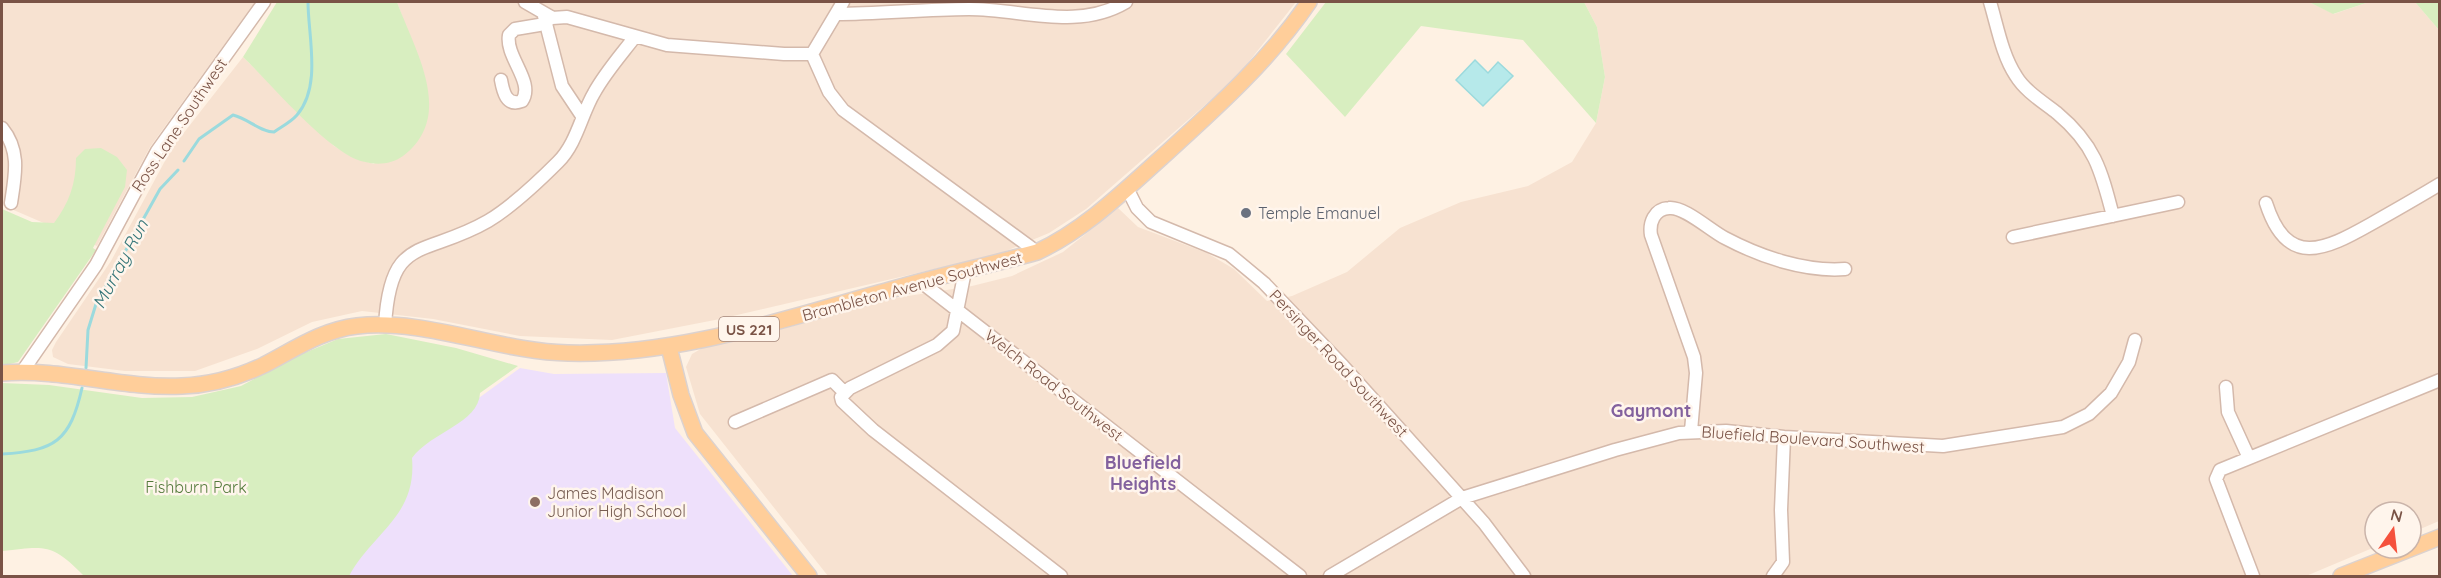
<svg xmlns="http://www.w3.org/2000/svg" width="2441" height="578" font-family="Quicksand,sans-serif">
<style>
.residential{fill:#f7e2d1}
.education{fill:#eee0fb}
.green{fill:#d8eec0}
.water{fill:#b6e9ea;stroke:#9bdadd;stroke-width:1.5}
.lines{fill:none;stroke-linecap:round;stroke-linejoin:round}
.stream{stroke:#9bdadd;stroke-width:3}
.minor-casing{stroke:#d4b9ab;stroke-width:15}
.major-casing{stroke:#dcd2cf;stroke-width:18}
.minor{stroke:#fff;stroke-width:12}
.major{stroke:#ffce9a;stroke-width:15}
.worship-dot{fill:#6b7280;stroke:#fff5ec;stroke-width:2}
.education-dot{fill:#8d6e63;stroke:#fff5ec;stroke-width:2}
.labels{text-anchor:middle;dominant-baseline:central;stroke-width:5;stroke-linejoin:round;paint-order:stroke}
.shield{fill:#fff5ec;stroke:#a28478;stroke-width:1.5}
.shield-label{font-size:15px;font-weight:bold;fill:#7a5346}
.street-label{font-size:16px;fill:#7a5346;stroke:#fff5ec}
.worship-label{font-size:16px;fill:#5b616d;stroke:#fff5ec;text-anchor:start}
.park-label{font-size:16px;fill:#547a3b;stroke:#fff5ec}
.education-label{font-size:16px;fill:#785e54;stroke:#fff5ec;text-anchor:start}
.water-label{font-size:18px;font-style:italic;fill:#357679;stroke:#fff5ec}
.neighbourhood-label{font-size:18px;font-weight:bold;fill:#83619e;stroke:#fff5ec}
</style>
<rect width="100%" height="100%" fill="#fef1e3"/>
<path class="residential" d="M2 2H255L150 147 97 246 2 205Z
M397 2H1296L1236 78 1086 209 1049 233 999 254 720 319 612 340 520 336 433 319 362 311 312 322 257 349 195 371H125L68 364 53 357 52 350 56 342 111 261 172 148 243 57 334 146 354 158 374 164 426 82Z
M1584 2H2309L2334 14 2369 2H2415L2439 30V521L2411 533V512H2375V547L2306 576H828L700 414 686 367 692 354 706 346 786 328 889 299 972 286 1012 276 1063 252 1118 208 1138 227 1207 253 1234 269 1267 301 1292 296 1347 272 1400 228 1461 202 1528 186 1572 162 1596 123 1605 77 1597 27Z"/>
<path class="education" d="M520 368 554 374 666 373 675 428 793 576H234Z"/>
<path class="green" d="M277 2H397C415 51 456 116 403 156 388 167 367 165 351 157 314 136 274 87 243 57Z
M1326 2H1584L1597 27 1605 77 1596 123 1523 40 1421 26 1345 117 1286 54Z
M2309 2H2369L2333 14Z
M2415 2H2439V30Z
M101 148 117 157 127 170 125 187 93 248 96 250 18 362 2 366V209L32 222 54 223C69 203 76 184 76 158L85 149Z
M386 334 456 348 518 366 480 393C479 423 431 432 412 458 417 516 374 531 349 576H84C52 543 46 546 2 551V383L49 385 142 398 192 397 241 386 297 356 338 339Z"/>
<path class="water" d="M1475 60 1488 73 1498 62 1513 76 1483 106 1456 80Z"/>
<g class="lines">
<path class="stream" d="M184 161 199 139 233 115C249 119 258 131 274 132 281 127 291 122 297 115 322 86 308 36 308 2
M86 368 88 330 96 304 160 189 178 170
M2 454C55 451 70 441 82 388"/>
<g class="minor-casing">
<path id="minor" d="M525 2 551 17
M1990 2C1997 25 2002 55 2016 76 2025 91 2043 102 2057 113 2094 144 2101 169 2113 216
M836 14C880 14 924 9 969 9 1022 9 1077 31 1126 2
M544 16 562 86 582 116
M812 54 829 92 843 110 1037 252
M812 54 843 2
M501 80C503 91 506 107 522 101 535 82 505 57 509 35L515 29 539 25 552 18 567 17 667 45 784 54H812
M2 128C21 151 15 176 11 203
M1127 188 1137 208 1151 222 1229 254 1264 283 1343 366 1484 523 1524 576
M2266 203C2287 269 2325 250 2371 224 2394 211 2417 198 2440 184
M2013 237 2178 202
M965 271 953 331 937 345 850 388 841 397 842 401 873 430 1061 576
M921 282 1300 576
M385 326C390 233 424 258 488 221 513 206 538 182 558 162 577 143 581 115 594 93 605 73 620 56 634 38
M22 372 96 265 157 151 264 2
M2226 387 2228 412 2249 458
M735 422 832 380 844 392
M1691 431 1696 373 1694 357 1651 235C1649 223 1654 209 1669 208 1684 206 1711 231 1725 238 1761 257 1805 272 1845 269
M1330 576 1462 498 1615 450 1679 433 1726 431 1784 437 1943 446 2063 427 2089 414 2111 393 2129 362 2135 340
M1773 576 1783 562 1781 510 1784 437
M2253 576 2216 479 2220 470 2440 380"/>
</g>
<g class="major-casing">
<path id="major" d="M669 347 681 395 695 433 809 576
M2 373C62 368 122 389 182 386 211 385 239 377 264 365 295 349 322 330 357 326 425 318 500 352 568 353 682 356 789 317 897 288 943 275 990 265 1037 252 1084 230 1122 193 1161 158 1215 109 1268 62 1309 2
M2341 576 2440 537"/>
</g>
<use href="#minor" class="minor"/>
<use href="#major" class="major"/>
</g>
<circle class="worship-dot" cx="1246" cy="213" r="6"/>
<circle class="education-dot" cx="535" cy="502" r="6"/>
<g class="labels">
<rect class="shield" x="719" y="317" width="60" height="24" rx="4.5"/>
<g class="shield-label">
<text x="749" y="329">US 221</text>
</g>
<g class="street-label">
<text transform="translate(179 125) rotate(-56)">Ross Lane Southwest</text>
<text transform="translate(912 286) rotate(-15)">Brambleton Avenue Southwest</text>
<text transform="translate(1339 363) rotate(47)">Persinger Road Southwest</text>
<text transform="translate(1054 385) rotate(38)">Welch Road Southwest</text>
<text transform="translate(1813 439) rotate(4)">Bluefield Boulevard Southwest</text>
</g>
<g class="worship-label">
<text x="1258" y="213">Temple Emanuel</text>
</g>
<g class="park-label">
<text x="196" y="487">Fishburn Park</text>
</g>
<g class="education-label">
<text x="547" y="493">James Madison<tspan x="547" dy="18">Junior High School</tspan></text>
</g>
<g class="water-label">
<text transform="translate(120 264) rotate(-62)">Murray Run</text>
</g>
<g class="neighbourhood-label">
<text x="1651" y="410">Gaymont</text>
<text x="1143" y="462">Bluefield<tspan x="1143" dy="21">Heights</tspan></text>
</g>
</g>
<rect width="2441" height="578" fill="none" stroke="#7a5346" stroke-width="6"/>
<g transform="translate(2393 530) rotate(14)"><circle r="28" fill="#fff5ec" stroke="#cab4aa" stroke-width="1.5"/>
<path d="M0-4.5L10 22L0 15L-10 22Z" fill="#f5513c"/>
<text y="-9" font-size="16" font-weight="bold" text-anchor="middle" fill="#7a5346">N</text>
</g>
</svg>
